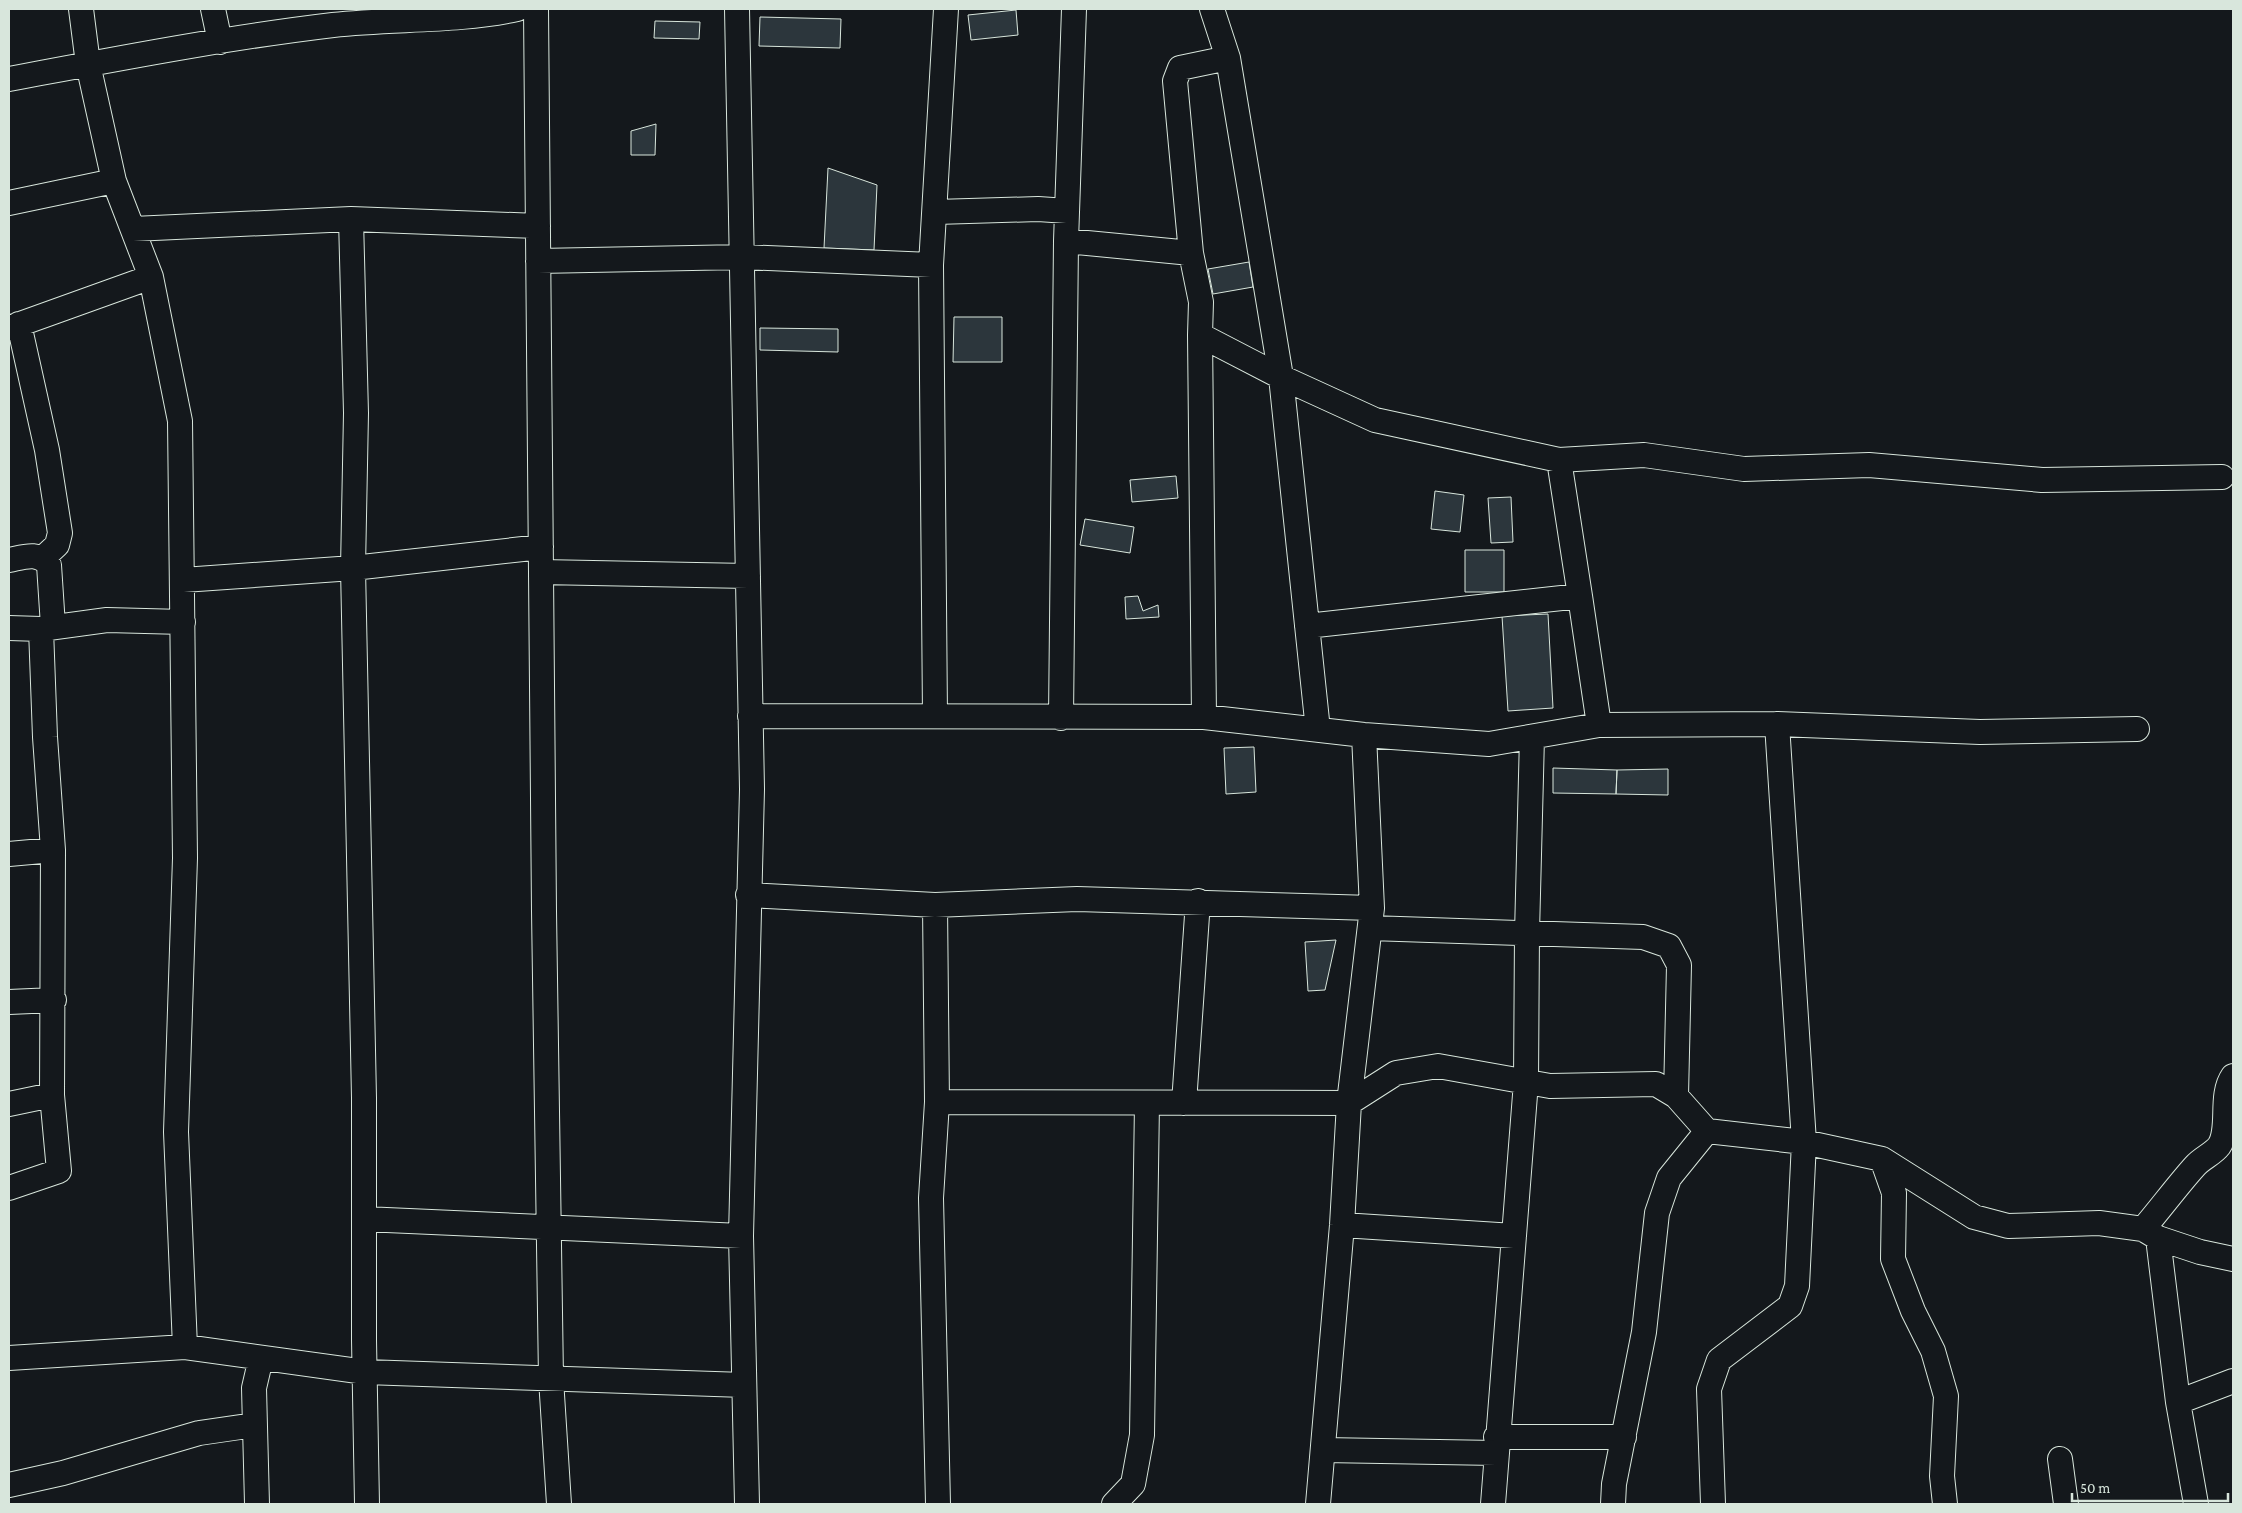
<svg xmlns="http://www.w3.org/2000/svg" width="2242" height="1513" font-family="'Crimson Pro',serif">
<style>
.building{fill:#2c363c;stroke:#d8e6dc}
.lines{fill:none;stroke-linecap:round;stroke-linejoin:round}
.minor-casing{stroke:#d8e6dc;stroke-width:26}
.minor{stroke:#14181c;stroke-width:24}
</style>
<rect width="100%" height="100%" fill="#14181c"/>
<path class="building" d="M1016 10 1018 35 971 40 968 15Z
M760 17 841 19 840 48 759 46Z
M655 21 700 22 699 39 654 38Z
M656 124 655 155H631V131Z
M828 168 877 185 874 250 824 248Z
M1249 262 1253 287 1213 294 1208 269Z
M954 317H1002V362H953Z
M760 328 838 329V352L760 350Z
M1176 476 1178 498 1132 502 1130 480Z
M1435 491 1464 495 1460 532 1431 529Z
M1511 497 1513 542 1491 543 1488 498Z
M1085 519 1134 527 1130 553 1080 545Z
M1465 550H1504V592H1465Z
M1138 596 1143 611 1158 605 1159 617 1126 619 1125 597Z
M1548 614 1553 708 1508 711 1502 616Z
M1254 747 1256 792 1226 794 1224 748Z
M1553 768 1617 770 1616 794 1553 793Z
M1668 769V795L1616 794 1617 770Z
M1336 940 1325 990 1308 991 1305 942Z"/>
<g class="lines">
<g class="minor-casing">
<path id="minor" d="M81 9 88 64 114 181 151 277 180 421 185 858 176 1132 185 1347
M213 9 220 42
M536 9 544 911 551 1379 559 1504
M737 9 752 789 741 1236 747 1504
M1212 9 1228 58 1281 377 1318 730
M9 79C116 59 224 38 333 25 394 18 457 22 517 9
M9 203 114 181
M936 212 1038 209 1067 211
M351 219 356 413 353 568 364 1098V1340L367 1504
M133 229 351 219 538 226
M1066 241 1191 253 1201 302 1200 335 1281 377 1375 420 1559 460 1644 455 1744 469 1869 465 2042 480 2222 477
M1191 253 1175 81 1180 68 1228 58
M538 261 743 257 931 265
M19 324 47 450 60 533 57 545 43 558
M9 328 151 277
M1200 335 1204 717
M1559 460 1580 596
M9 560C24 557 38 551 49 565L53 626
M541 572 748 576
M183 580 353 568 541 547
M1307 626 1580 596 1599 725
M9 628 41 629
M750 716 1204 717 1364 735 1489 744 1599 725 1777 724 1980 732 2137 729
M935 716 931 265 946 9
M1061 718 1066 241 1074 9
M9 854 53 850
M748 895 935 905 1077 899 1372 908
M935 905 937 1102 931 1198 938 1504
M1370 928 1643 937 1669 946 1679 965 1676 1096
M9 1002 54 1000
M937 1102 1349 1103 1396 1073 1438 1066 1550 1086 1656 1084 1676 1096 1707 1131 1804 1142 1882 1159 1974 1217 2008 1226 2099 1223 2143 1229 2158 1238 2200 1252 2233 1259
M1184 1103 1198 901
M9 1104 52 1095
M1882 1159 1894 1193 1893 1259 1913 1311 1933 1351 1946 1396 1942 1476 1945 1504
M9 1188 59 1171 52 1095 53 850 45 737 41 629 107 620 183 622
M364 1219 741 1236
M1342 1225 1514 1236
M2143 1229C2161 1208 2177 1186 2195 1166 2202 1158 2213 1154 2219 1146 2231 1129 2219 1096 2233 1076
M2158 1238 2178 1402
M9 1358 185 1347 365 1372 744 1385
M1496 1437H1624
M1324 1450 1496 1453
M2060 1459 2066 1504
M9 1485 63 1473 199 1433 254 1425
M257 1504 254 1388 261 1358
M1114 1504 1133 1484 1142 1435 1147 1103
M1318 1504 1342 1225 1349 1103 1372 908 1364 735
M1493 1504 1526 1082 1527 933 1532 737
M1613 1504 1614 1484 1644 1332 1657 1213 1669 1178 1707 1131
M1713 1504 1709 1389 1719 1360 1790 1306 1797 1286 1804 1142 1777 724
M2196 1504 2178 1402 2233 1381"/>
</g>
<use href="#minor" class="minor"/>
</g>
<rect width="2242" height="1513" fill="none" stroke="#d8e6dc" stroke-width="20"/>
<path d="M2072 1493v8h156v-8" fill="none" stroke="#d8e6dc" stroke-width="2.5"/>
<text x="2080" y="1493" font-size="15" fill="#d8e6dc" stroke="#14181c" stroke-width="4" paint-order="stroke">50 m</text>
</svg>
